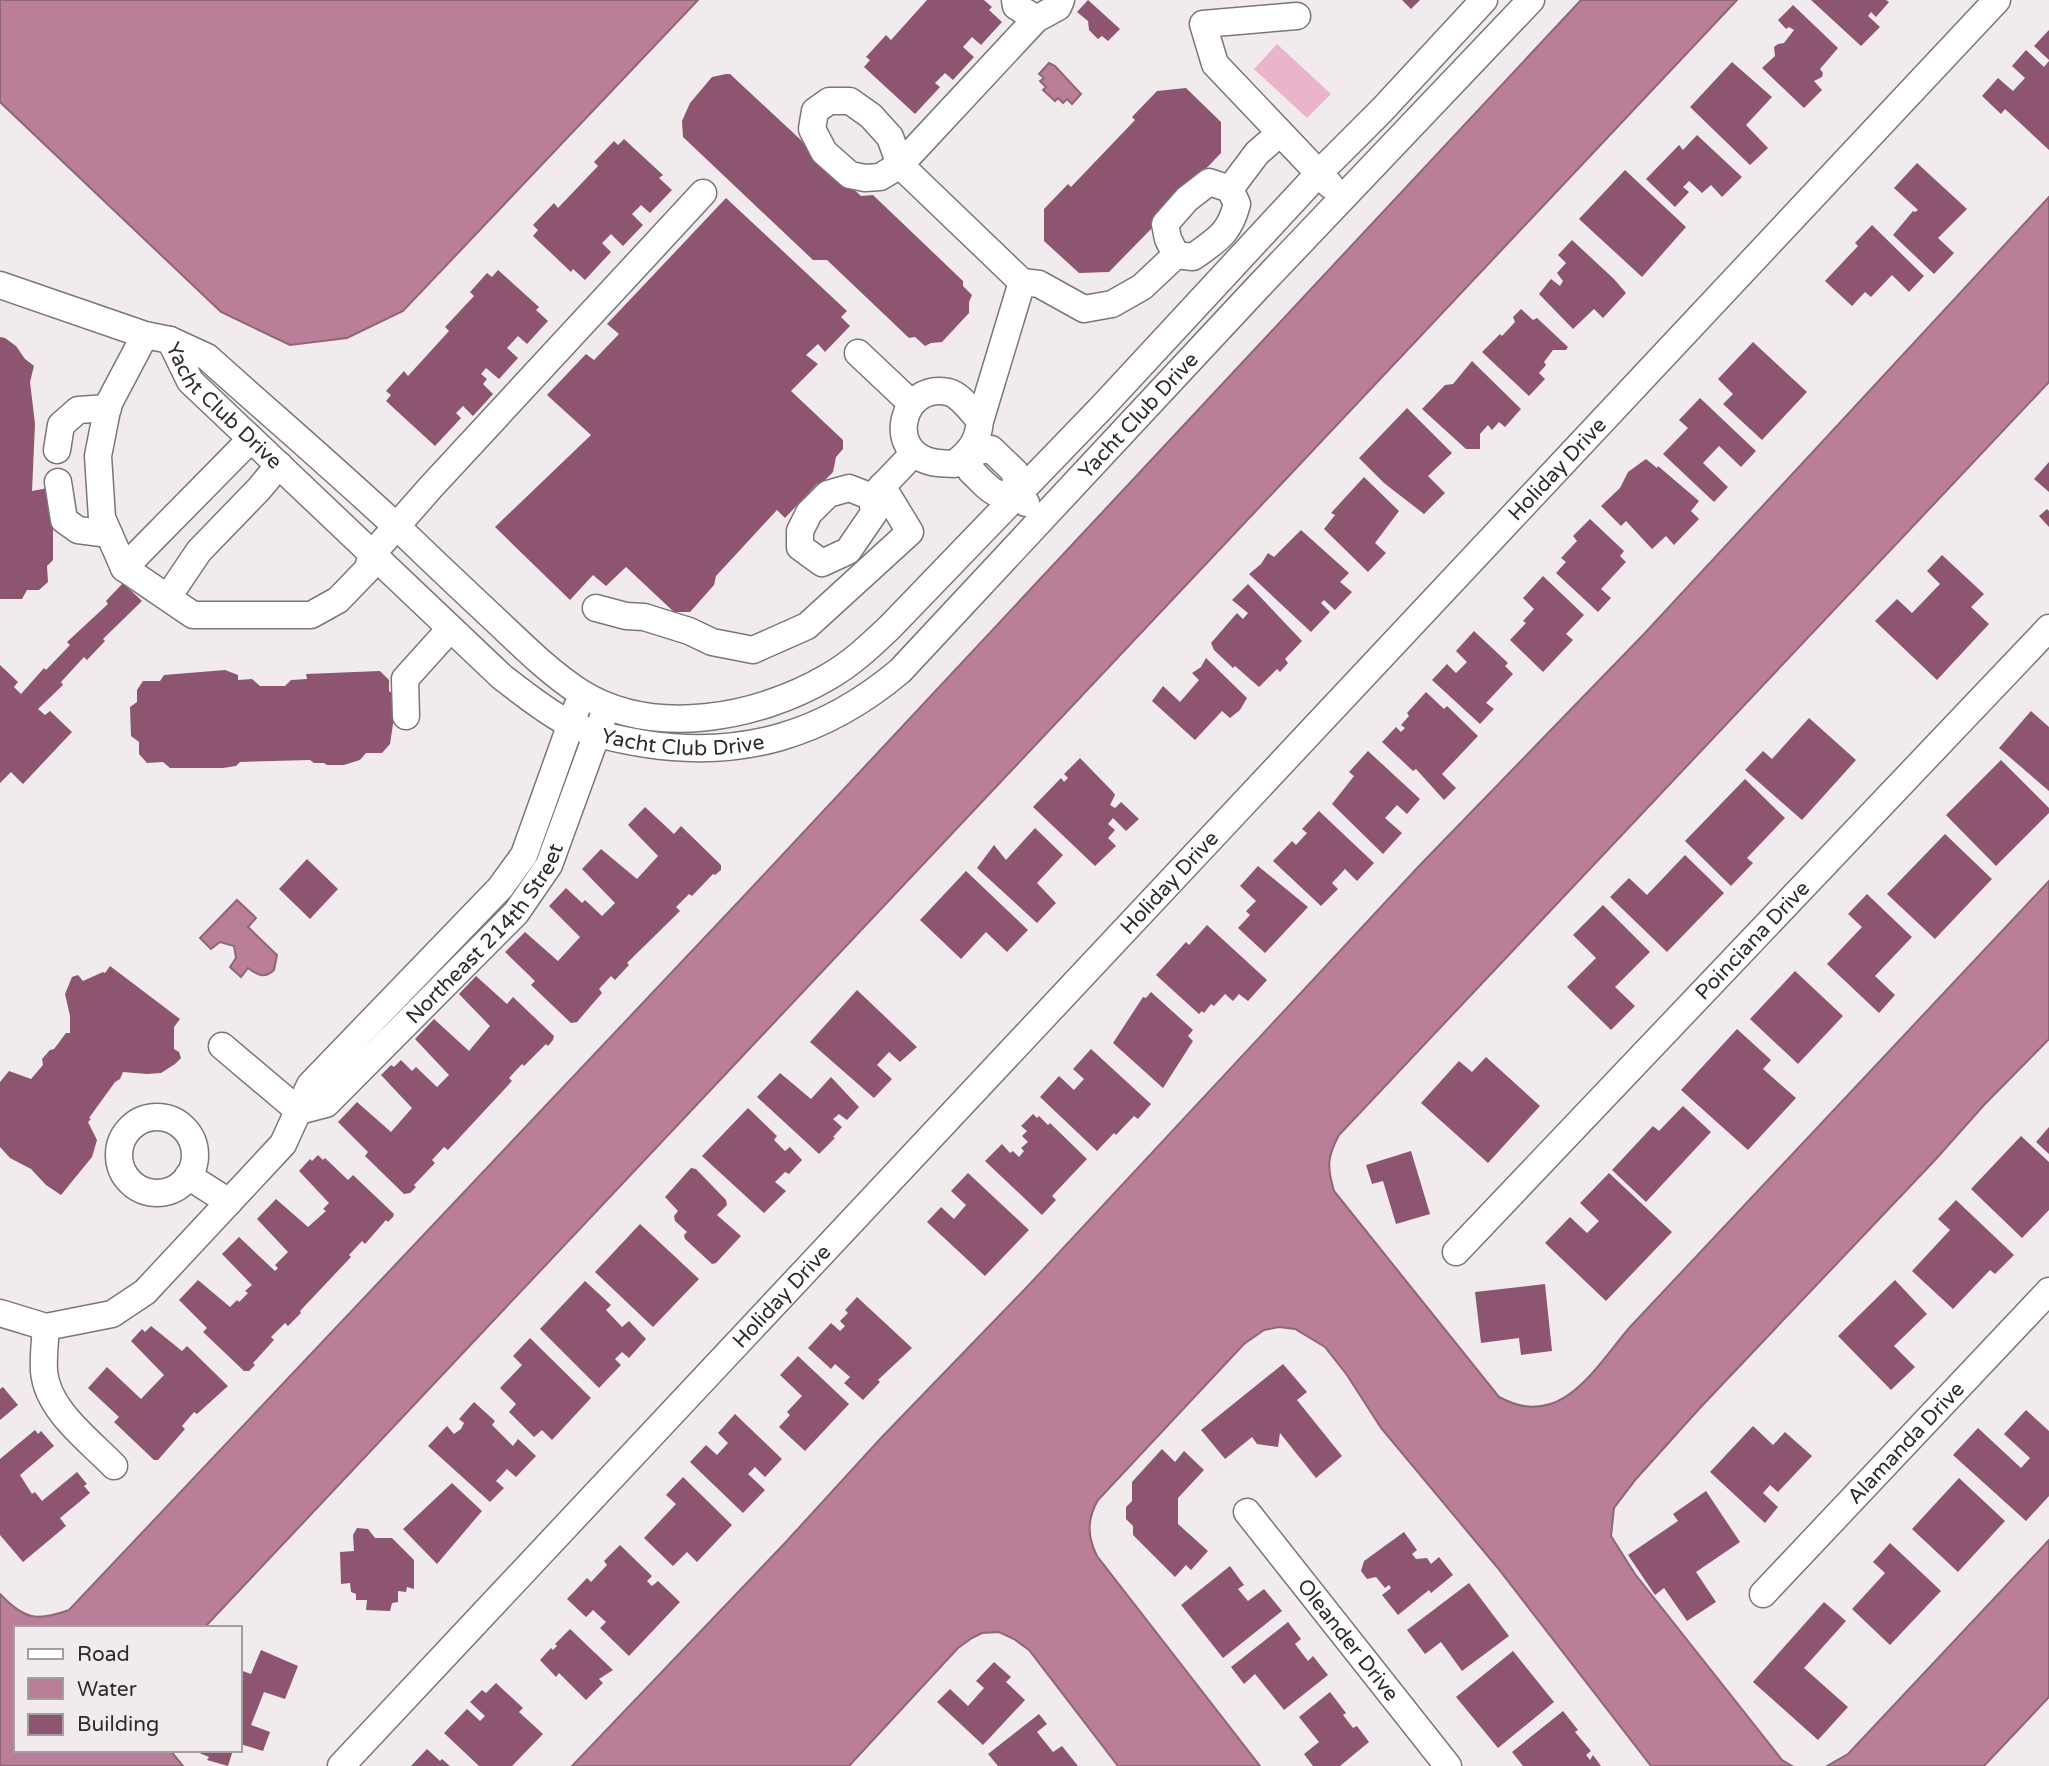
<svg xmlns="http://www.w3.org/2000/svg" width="2049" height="1766" font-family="'Varela Round',sans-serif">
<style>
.green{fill:#eab4cc}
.water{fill:#ba7e99;stroke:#906578;stroke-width:2}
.building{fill:#8d5570}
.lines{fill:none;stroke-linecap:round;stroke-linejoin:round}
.minor-casing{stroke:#7c7678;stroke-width:29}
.minor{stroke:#fff;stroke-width:26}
.labels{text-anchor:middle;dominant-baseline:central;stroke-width:7;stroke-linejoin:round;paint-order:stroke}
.street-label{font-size:21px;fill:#2e2b2c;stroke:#f2ebee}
</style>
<rect width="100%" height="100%" fill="#f2ebee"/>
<path class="green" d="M1277 44 1331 94 1307 118 1254 69Z"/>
<path class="water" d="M0 0H698L403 311 347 338 290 345 221 312 0 102Z
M1581 0H1737L204 1628H16V1750H170L183 1766H0V1594C24 1619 36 1622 69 1610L742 898Z
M1049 63 1055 66 1081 94 1072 104 1067 99 1063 103 1058 98 1055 101 1043 90 1046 87 1040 81 1044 78 1039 74Z
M2049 197V382L1339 1135C1327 1157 1327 1167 1334 1191L1499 1397C1561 1431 1594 1369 1630 1327L2049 881V1039L1984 1105 1936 1159 1699 1409 1636 1479 1614 1508 1611 1536 1635 1574 1782 1760 1792 1766H1651L1497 1567 1381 1428 1347 1375 1325 1347 1295 1329 1279 1327 1264 1330 1244 1344 1098 1500C1087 1519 1087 1536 1097 1556L1260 1766H1118L1029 1650 1014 1639 999 1632 982 1633 972 1638 958 1648 849 1766H572L784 1544 881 1438 1026 1288 1420 865 1644 634Z
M237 900 256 918 248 927 277 955 274 970C265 979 257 975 248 968L241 977 230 967 236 958 234 946 220 942 211 949 200 938Z
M2049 1540V1697L1984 1766H1827L1848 1754Z"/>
<path class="building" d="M927 0H984L992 7 989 10 1002 22 981 45 972 37 963 47 974 57 953 80 945 73 935 83 940 87 915 114 864 67 870 60 866 57 886 35 891 40Z
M1088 0 1120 29 1108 41 1102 36 1098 39 1089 30 1088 21 1077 12Z
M1402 0H1420L1411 9Z
M1811 0H1886L1889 2 1876 17 1871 12 1868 16 1880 27 1861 46Z
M1793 5 1838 48 1820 69 1823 73 1822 77 1814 81 1822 90 1804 108 1762 68 1775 56 1774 47 1778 44 1784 43 1794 30 1789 27 1786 29 1778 20Z
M2049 30V60L2034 46Z
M2026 50 2044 67 2049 61V150L2005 109 2001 114 1982 96 1998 78 2013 91 2025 78 2012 66Z
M1732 62 1772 97 1746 125 1768 148 1750 165 1690 107Z
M726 74H730L861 196 873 195 963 281V286L972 295 969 302V313L942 342 931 343 925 346 915 337 909 338 827 260H813L683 137 682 121 690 103 712 77Z
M1186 88 1221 122V153L1197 178 1199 180 1109 272 1079 273 1044 241V209L1068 184 1071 187 1135 120 1132 117 1157 91Z
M1697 135 1742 177 1722 197 1711 185 1702 193 1689 181 1683 187 1689 192 1675 207 1646 179 1679 145 1683 150Z
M624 139 663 175 659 178 672 190 650 213 641 205 632 214 643 225 623 246 611 234 602 243 611 252 585 280 573 269 571 272 533 236 538 230 533 225 554 203 558 208 598 166 594 162 614 141 618 145Z
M1917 163 1967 209 1938 238 1954 253 1934 274 1893 235 1913 211 1915 212 1918 210 1894 188Z
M1625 170 1686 227 1642 277 1579 219Z
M726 198 847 311 841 317 850 326 825 352 818 344 806 355 818 364 791 391 843 440V449L836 457 833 472 819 486 817 484 785 518 777 510 716 576 714 585 690 612H674L626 567 606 586 593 575 570 600 495 527 591 435 547 395 586 354 594 360 619 334 607 324Z
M1872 225 1924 276 1909 292 1892 275 1871 297 1865 292 1852 306 1825 281 1858 246 1855 243Z
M1572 240 1614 279 1626 293 1603 318 1594 309 1573 329 1539 294 1551 279 1560 286 1563 281 1557 273 1566 263 1558 255Z
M498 270 539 307 536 310 548 321 527 344 518 336 507 348 518 358 499 379 486 368 481 374 487 379 483 384 493 394 473 416 463 406 456 413 461 418 435 446 386 401 391 395 386 391 404 371 408 376 449 331 445 327 474 296 470 292 487 273 492 277Z
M1521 309 1533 320 1537 318 1568 347 1566 350H1553L1544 362 1546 365 1539 373 1545 379 1529 396 1482 352 1500 334 1502 336 1515 322 1513 317Z
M0 337 5 338 16 346 25 359 34 366 30 382 35 424 32 491 48 488 53 500V560L47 566 48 582 39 590H27L22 599H0Z
M1753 342 1807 392 1762 440 1723 404 1733 394 1718 379Z
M1472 361 1521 409 1505 427 1499 422 1492 430 1488 425 1480 434V449H1466L1422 409 1445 385 1453 384Z
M1700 398 1756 451 1741 467 1719 446 1703 463 1728 487 1714 502 1663 454 1688 428 1679 420Z
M1407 408 1452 453 1428 476 1445 493 1424 514 1384 483 1359 458Z
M1646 459 1657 468 1658 466 1699 501 1691 511 1699 519 1674 545 1666 536 1652 549 1626 521 1621 526 1601 506 1620 488 1628 472Z
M2049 462V492L2034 479Z
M1364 477 1399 511 1375 543 1386 553 1368 572 1324 529 1335 515 1331 513Z
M2047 509 2049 511V527L2039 516Z
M1590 519 1624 551 1620 556 1626 562 1601 589 1611 598 1598 612 1556 573 1566 562 1561 558 1577 541 1573 536Z
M1301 530 1349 573 1340 582 1352 592 1335 610 1324 600 1321 603 1330 612 1311 632 1249 574 1261 564 1268 553 1274 557Z
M1942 555 1984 594 1971 607 1989 624 1937 680 1875 621 1897 599 1912 613 1940 584 1927 571Z
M1543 576 1584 615 1566 634 1573 640 1543 672 1510 640 1526 623 1523 621 1534 609 1523 598Z
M123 583 142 601 103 639 105 641 87 660 84 657 61 682 63 685 38 709 45 715 50 711 72 732 23 784 11 772 0 783V665L18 682 14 687 21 694 44 668 46 670 70 645 67 642 108 604 106 601Z
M1248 584 1302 641 1285 659 1288 663 1280 672 1277 669 1259 687 1235 666 1233 668 1214 650 1211 643 1237 613 1243 619 1248 613 1232 600Z
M1474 631 1508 663 1505 666 1513 674 1486 703 1494 709 1480 724 1432 680 1447 664 1456 673 1467 662 1456 651Z
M1206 658 1247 698 1240 710 1230 718 1222 711 1195 740 1152 701 1163 686 1180 702 1199 680 1192 673 1201 667Z
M225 670 238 675V680L252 679 260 686H285L291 680 307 679 306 674 380 671 389 680V691L397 697 390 744 382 753H366L360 760 344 765H327L324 763H314L310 760 240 762 236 766 223 768H170L163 762 147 763 139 754V742L131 736 130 707 137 702V690L143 681H160L164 675Z
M1426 692 1444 709 1447 706 1478 736 1442 774 1456 788 1444 800 1416 769 1413 771 1382 742 1396 727 1401 732 1405 728 1401 725 1409 716 1407 713Z
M2031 711 2049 727V791L1999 748Z
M1809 718 1856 760 1802 820 1745 770 1763 751 1772 759Z
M1368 751 1420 799 1407 814 1397 805 1385 818 1402 833 1383 854 1332 804 1354 776 1349 772Z
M1080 758 1113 792 1115 795 1110 805 1115 808 1121 802 1139 819 1126 831 1113 818 1108 824 1115 830 1108 838 1116 846 1095 866 1033 807 1061 778 1064 782 1068 778 1064 774Z
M2001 760 2049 808V813L1996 866 1946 815Z
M1745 779 1785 818 1747 858 1753 863 1731 886 1685 841Z
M645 807 674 834 681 826 721 865V870L715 875 713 874 692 896 689 894 676 907 680 911 627 963 629 965 615 980 611 976 599 989 602 993 577 1022 571 1023 531 985 535 981 505 952 525 932 558 961 580 937 549 906 566 888 582 903 585 900 602 916 615 903 582 869 601 849 637 879 658 856 628 825Z
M1319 811 1374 863 1357 881 1345 869 1332 883 1338 889 1321 906 1273 861 1292 841 1296 845 1307 833 1302 829Z
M1035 828 1063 855 1037 883 1056 903 1037 923 977 868 994 845 1006 860Z
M1945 834 1992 879 1935 939 1887 894Z
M1685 855 1724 893 1667 952 1610 897 1629 878 1647 895Z
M307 859 338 889 310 919 279 889Z
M1258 866 1308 907 1265 953 1238 928 1250 915 1246 911 1256 901 1240 886Z
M966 871 1028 930 1007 952 986 932 961 959 920 920Z
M1867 894 1912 937 1875 976 1895 995 1879 1013 1827 964 1862 927 1848 914Z
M1603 905 1650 952 1615 987 1635 1006 1611 1030 1567 987 1596 958 1573 935Z
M1207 925 1267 980 1248 1001 1239 994 1233 1001 1225 994 1214 1006 1211 1004 1204 1013 1202 1011 1199 1014 1156 975 1186 942 1189 945Z
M110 966 180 1019 174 1027V1049L179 1052 181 1058 175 1064 161 1073 147 1074 123 1072 120 1079 115 1082 89 1118 91 1119 88 1122 97 1140 92 1157 61 1195 46 1185 31 1169 10 1158 0 1147V1082L9 1071 31 1079 43 1065 42 1059 50 1050 54 1049 66 1033H70V1016L65 994 72 977 78 975 83 981 103 972 105 973Z
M1795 971 1843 1016 1798 1064 1750 1019Z
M476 976 507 1004 513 997 554 1036 553 1040 548 1046 546 1044 524 1066 522 1064 509 1078 512 1081 448 1150 444 1147 432 1160 435 1163 414 1185 416 1187 410 1193 404 1194 365 1156 368 1152 338 1122 357 1102 391 1132 412 1108 381 1075 391 1065 394 1067 401 1060 412 1071 416 1067 437 1087 449 1075 415 1039 434 1019 469 1051 490 1026 459 994Z
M857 990 917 1047 900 1062 889 1052 877 1065 892 1079 874 1098 810 1042Z
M1151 992 1193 1030 1188 1036 1193 1041 1163 1088 1113 1043 1143 997 1146 998Z
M1737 1029 1771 1060 1763 1069 1796 1098 1748 1150 1681 1090Z
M1091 1049 1151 1104 1138 1119 1134 1116 1116 1135 1114 1133 1097 1151 1040 1097 1059 1076 1074 1090 1084 1079 1073 1069Z
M1486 1057 1540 1106 1488 1163 1421 1103 1459 1061 1472 1072Z
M780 1073 811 1099 831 1077 859 1107 847 1120 839 1114 833 1119 842 1127 833 1137 835 1138 819 1154 757 1097Z
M1683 1106 1711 1132 1646 1202 1612 1170 1653 1126 1659 1131Z
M748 1108 777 1136 774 1140 785 1151 790 1147 802 1160 789 1174 785 1172 775 1182 786 1191 764 1213 702 1156Z
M1033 1114 1037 1118 1039 1116 1048 1125 1050 1123 1087 1159 1052 1196 1056 1200 1042 1215 985 1161 1002 1144 1010 1153 1013 1151 1019 1157 1024 1151 1021 1148 1028 1142 1022 1136 1027 1131 1021 1126Z
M2049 1127V1154L2036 1142Z
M2021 1136 2049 1162V1210L2022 1238 1971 1189Z
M1411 1151 1430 1214 1396 1224 1383 1181 1372 1184 1366 1165Z
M318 1155 323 1160 325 1158 348 1180 353 1175 394 1214 393 1217 388 1222 386 1220 365 1244 362 1241 349 1255 351 1257 300 1311 301 1313 288 1326 285 1323 271 1337 274 1340 253 1363 255 1365 249 1371H244L203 1332 207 1328 179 1300 198 1280 230 1307 237 1300 239 1302 248 1293 245 1291 252 1285 222 1254 239 1237 275 1271 278 1268 275 1265 288 1252 257 1219 276 1199 308 1227 326 1211 323 1209 329 1203 299 1171 310 1159 312 1161Z
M691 1168 696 1169 726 1200 727 1205 717 1215 741 1236 716 1263 712 1264 685 1239 684 1235 687 1232 675 1221 674 1216 678 1211 665 1197Z
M968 1173 1029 1230 985 1276 927 1222 941 1207 954 1219 966 1205 951 1191Z
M1609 1173 1672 1232 1606 1301 1545 1243 1570 1217 1587 1233 1599 1221 1580 1203Z
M1956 1200 2014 1255 1995 1274 1990 1270 1953 1309 1912 1271 1950 1230 1938 1219Z
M640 1224 699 1279 653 1327 595 1272Z
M1895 1280 1927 1314 1894 1346 1915 1367 1891 1390 1838 1336Z
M585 1281 611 1305 606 1310 622 1327 629 1321 646 1339 629 1358 622 1352 615 1359 621 1365 599 1388 540 1329Z
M1545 1284 1552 1351 1521 1355 1519 1338 1481 1343 1475 1292Z
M857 1297 912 1348 878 1380 880 1382 863 1400 844 1383 850 1377 835 1364 831 1369 808 1348 831 1323 840 1331 845 1326 840 1321 848 1313 845 1310Z
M151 1326 182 1351 187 1346 228 1386 197 1414 194 1412 182 1426 185 1429 158 1460H154L114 1422 119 1417 88 1388 107 1367 141 1399 164 1375 131 1341 142 1329 145 1332Z
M530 1338 591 1398 552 1440 542 1430 534 1437 509 1412 516 1404 500 1388 522 1365 513 1356Z
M798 1356 849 1404 805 1451 779 1427 790 1415 787 1412 802 1396 780 1375Z
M1283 1364 1307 1392 1297 1400 1342 1456 1316 1478 1280 1433 1278 1447 1257 1444 1252 1437 1225 1459 1201 1430Z
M3 1387 18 1405 0 1420V1389Z
M474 1402 495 1421 492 1425 513 1446 518 1439 536 1456 516 1477 507 1469 496 1481 504 1488 490 1502 428 1446 447 1426 454 1434 461 1429 464 1423 459 1419Z
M2026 1410 2049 1431V1496L2026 1521 1953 1455 1978 1428 2021 1468 2030 1458 2004 1434Z
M735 1414 782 1459 765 1477 755 1467 748 1474 765 1490 743 1513 690 1462 706 1445 717 1455 728 1443 718 1433Z
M1753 1426 1773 1445 1785 1432 1812 1456 1778 1492 1770 1485 1763 1493 1778 1507 1765 1523 1710 1472Z
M35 1430 38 1434 41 1431 54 1446 20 1475 32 1494 35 1492 42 1501 77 1472 87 1484 84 1486 90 1493 60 1518 66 1526 23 1562 0 1535V1459Z
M1162 1449 1175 1462 1184 1451 1204 1470 1178 1498V1524L1208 1551 1191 1570 1186 1565 1175 1577 1133 1535V1526L1126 1519V1507L1132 1501V1482Z
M683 1477 732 1525 697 1562 687 1552 673 1566 644 1538 676 1504 666 1495Z
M1959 1478 2005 1521 1958 1572 1912 1529Z
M452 1483 482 1511 437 1564 403 1529Z
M1706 1491 1740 1542 1696 1572 1716 1602 1687 1621 1664 1588 1655 1595 1628 1555 1678 1521 1673 1514Z
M357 1528 368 1529 375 1538H392L414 1560V1589L407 1587 406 1592 398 1591V1602L392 1603 390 1611 366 1610 367 1600H356V1594L351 1592 350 1583 341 1584 340 1552 354 1551 353 1535Z
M1404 1532 1417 1550 1412 1554 1416 1559 1427 1558 1431 1564 1439 1557 1453 1575 1431 1593 1429 1590 1398 1615 1382 1595 1391 1588 1389 1585 1385 1588 1376 1577 1367 1579 1361 1571 1364 1561Z
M1890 1543 1941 1591 1890 1645 1852 1609 1885 1573 1873 1562Z
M620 1545 652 1576 647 1581 652 1586 658 1581 680 1602 629 1656 600 1628 606 1622 593 1610 586 1617 567 1599 587 1578 591 1582 607 1565 604 1561Z
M1230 1566 1244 1585 1238 1589 1248 1601 1264 1589 1282 1611 1223 1658 1181 1605Z
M1469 1583 1509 1636 1462 1671 1441 1642 1425 1654 1407 1630Z
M1824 1602 1846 1621 1804 1668 1848 1707 1818 1740 1753 1682Z
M1288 1622 1301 1639 1295 1644 1308 1661 1313 1656 1328 1675 1284 1710 1255 1674 1244 1684 1231 1667Z
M570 1629 613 1670 599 1679 603 1683 586 1700 559 1673 556 1677 540 1660 551 1648 553 1650 557 1646 555 1644Z
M261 1650 298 1666 285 1699 264 1692 251 1725 270 1732 263 1751 240 1744V1670L251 1674Z
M1513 1651 1554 1702 1498 1748 1456 1697Z
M994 1662 1011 1677 1006 1682 1025 1700 983 1745 937 1702 950 1689 968 1706 984 1688 976 1681Z
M496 1683 523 1708 519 1712 543 1734 512 1766H479L444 1733 467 1709 480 1721 485 1716 470 1702 482 1690 486 1693Z
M1330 1692 1346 1713 1343 1715 1353 1728 1357 1726 1369 1742 1340 1766H1313L1304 1754 1319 1742 1299 1717Z
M1563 1711 1578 1730 1575 1732 1591 1751 1586 1755 1590 1760 1593 1755 1601 1766H1523L1512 1752Z
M1039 1714 1047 1724 1037 1732 1053 1752 1062 1746 1078 1766H998L988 1754Z
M427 1749 440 1761 442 1759 450 1766H411Z
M192 1750H233L228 1766 207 1760 209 1757Z"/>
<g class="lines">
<g class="minor-casing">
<g id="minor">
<path d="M1015 0 1016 6 1036 19"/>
<path d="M1297 16 1203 24 1215 64 1330 185"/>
<path d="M829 101H850L871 116 890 137 900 165 880 177 865 178 850 175 824 152 812 129 815 111Z"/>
<path d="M1209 182 1230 189 1237 204C1229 234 1218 239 1193 257L1176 255 1168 239 1165 224 1187 199Z"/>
<path d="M1230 189 1257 153 1280 133"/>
<path d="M1022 282 1039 284 1084 309 1112 304 1142 287 1176 255"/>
<path d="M0 285 145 335 170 340 207 357C275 418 345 478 412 541 442 570 473 599 504 628 528 651 553 675 581 693 654 738 758 718 828 677 851 664 870 646 890 627L1103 406 1319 173 1382 110 1484 0"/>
<path d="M145 335 108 405 98 456 102 518 124 568 193 615H311L338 600 367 570 373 553 430 488 703 193"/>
<path id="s1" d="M170 340 190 381 502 677C523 693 545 711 568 723 591 734 621 740 646 744 743 759 825 734 900 671L1259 286 1531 0"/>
<path d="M858 353 911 403"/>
<path d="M980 421C971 411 961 395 948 392 901 382 885 452 932 462 939 464 947 463 954 464 970 452 978 442 980 421L1022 282 900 165 1036 19 1058 7 1061 0"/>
<path d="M57 450 61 425 78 410 108 408"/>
<path d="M969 452 971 471C979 478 989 491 999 494 1013 497 1013 491 1026 503"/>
<path d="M969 452 991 449 1015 472 1017 494"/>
<path d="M58 482 64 520 78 530 109 534"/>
<path d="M872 497 874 513 848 551 822 563 800 547V531L809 513 828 494 849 488 872 497 914 453"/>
<path d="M124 568 251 439"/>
<path d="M168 597 199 551 259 489 279 465"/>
<path d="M596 608 626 616 644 617 689 631 712 642 753 650 807 626 910 532 882 486"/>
<path d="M406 716 405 679 450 629"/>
<path d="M222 1046 299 1111"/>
<path id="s2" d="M299 1111 326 1104 516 913 549 865 603 717"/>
<circle cx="157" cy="1155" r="38"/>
<path d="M188 1176 229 1202"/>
<path id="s3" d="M1456 1252 2049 628"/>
<path d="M0 1313 46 1327 112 1314 145 1292 283 1144 310 1085 500 888 524 855 577 707"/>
<path d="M46 1327C45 1341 43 1357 44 1371 47 1410 89 1440 114 1466"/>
<path id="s4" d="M1247 1512 1448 1766"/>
<path id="s5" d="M1763 1594 2049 1291"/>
<path id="s6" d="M341 1766 1997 0"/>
</g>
</g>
<use href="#minor" class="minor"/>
</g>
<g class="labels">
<g class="street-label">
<text stroke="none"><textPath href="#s1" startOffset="86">Yacht Club Drive</textPath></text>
<text stroke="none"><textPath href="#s1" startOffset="1260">Yacht Club Drive</textPath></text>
<text stroke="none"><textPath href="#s6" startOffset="1778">Holiday Drive</textPath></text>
<text stroke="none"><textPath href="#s1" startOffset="674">Yacht Club Drive</textPath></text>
<text stroke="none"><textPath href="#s6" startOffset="1211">Holiday Drive</textPath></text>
<text stroke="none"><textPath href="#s2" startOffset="262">Northeast 214th Street</textPath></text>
<text stroke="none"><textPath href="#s3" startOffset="430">Poinciana Drive</textPath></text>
<text stroke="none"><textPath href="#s6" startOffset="644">Holiday Drive</textPath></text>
<text stroke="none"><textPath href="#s5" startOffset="208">Alamanda Drive</textPath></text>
<text stroke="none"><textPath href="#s4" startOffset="163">Oleander Drive</textPath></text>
</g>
</g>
<rect x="14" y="1626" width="228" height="126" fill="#f2ebee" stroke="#a49ea0" stroke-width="2"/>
<rect x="28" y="1649" width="35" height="10" fill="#ffffff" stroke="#a49ea0" stroke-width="2"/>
<text x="77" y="1661" font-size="21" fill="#2e2b2c">Road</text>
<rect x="28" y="1678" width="35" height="21" fill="#ba7e99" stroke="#a49ea0" stroke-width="2"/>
<text x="77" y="1696" font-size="21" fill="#2e2b2c">Water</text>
<rect x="28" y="1714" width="35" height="21" fill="#8d5570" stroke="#a49ea0" stroke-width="2"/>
<text x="77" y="1731" font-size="21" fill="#2e2b2c">Building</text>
</svg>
